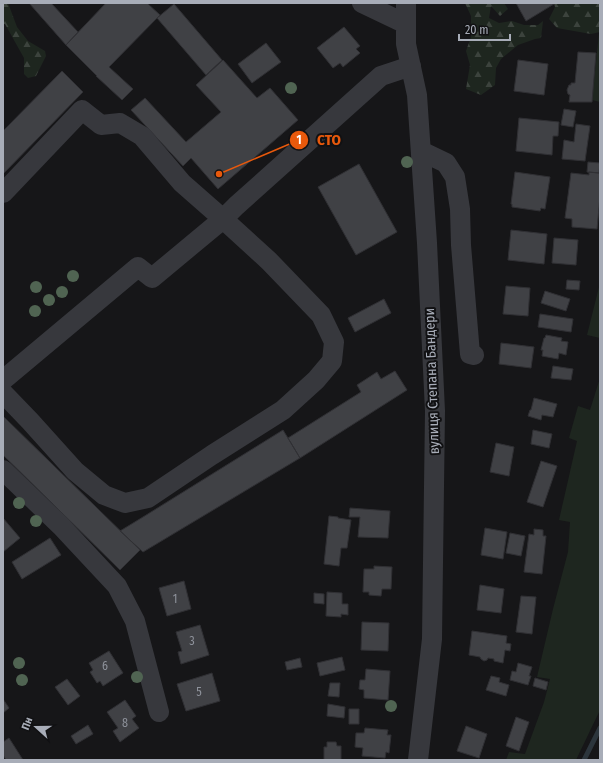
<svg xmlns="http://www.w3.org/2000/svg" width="603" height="763" font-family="'Fira Sans Condensed',sans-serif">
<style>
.forest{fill:url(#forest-firs)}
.garden{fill:#1e261f}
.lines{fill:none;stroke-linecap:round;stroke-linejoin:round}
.stream{stroke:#2c353c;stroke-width:5}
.building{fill:#404145;stroke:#303034}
.minor{stroke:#37383d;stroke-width:20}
.tree{fill:#506452}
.labels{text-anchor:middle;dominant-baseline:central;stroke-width:4;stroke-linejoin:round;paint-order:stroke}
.number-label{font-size:12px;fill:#8e929b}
.street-label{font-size:14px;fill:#a8adb8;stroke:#111113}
.leader{fill:none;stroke:#e8590c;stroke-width:1.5}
.callout-dot{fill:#e8590c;stroke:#111113;stroke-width:1.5}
.mark-label{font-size:12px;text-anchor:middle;font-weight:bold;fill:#fff}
.callout-label{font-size:15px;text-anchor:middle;font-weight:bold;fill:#e8590c;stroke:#111113;stroke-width:4;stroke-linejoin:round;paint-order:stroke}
</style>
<defs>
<pattern id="forest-firs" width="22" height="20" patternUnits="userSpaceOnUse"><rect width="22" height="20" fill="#1e261f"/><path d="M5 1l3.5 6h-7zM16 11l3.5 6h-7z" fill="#3c433d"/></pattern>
</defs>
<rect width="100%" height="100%" fill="#161618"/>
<path class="forest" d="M3 3H8L17 27 28 41 45 51 46 56 36 76 28 78 24 74V58L5 24H3Z
M465 3H504L508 9 500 16 491 6 489 18 499 23 512 21 524 25H538L543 21 541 38 535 39 518 45 501 59 496 68 495 85 481 95 466 89 470 65 466 51 471 37V16Z
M554 3H600V32L591 34 557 28 549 19 555 7Z"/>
<path class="garden" d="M599 33H600V102L592 100Z
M599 287H600V338L587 335Z
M600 378V710L576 760H506L509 752 525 754 544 702 550 679 537 677 553 609 568 552 570 522 559 520 577 441 569 438 578 406 590 410Z"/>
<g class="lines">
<path class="stream" d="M584 760 600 728"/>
</g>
<path class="building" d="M29 3H51L78 32 66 45Z
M106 3H147L160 15 109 67 133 89 122 100 96 76H97L66 45Z
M516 3H553L554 4 526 21Z
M174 4 222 60 206 75 157 18Z
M344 27 360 46 356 49 360 53 343 67 340 63 333 68 317 48Z
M266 43 281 62 252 83 238 64Z
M578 52 596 53 592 102H569L570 95 568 94 567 90 569 85H571V83H575Z
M223 60 257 98 270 88 298 120 218 189 191 158 183 166 131 110 145 98 186 142 221 112 196 85Z
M518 60 548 64 544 95 514 91Z
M62 71 83 92 3 174V131Z
M564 109 576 111 573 127 561 125Z
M519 118 559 122 558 136H553L552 155 516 151Z
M576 124 590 126 585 161 562 159 564 140 574 142Z
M588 162 600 163 599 173 587 172Z
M359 164 397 232 356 255 318 187Z
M515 172 550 177 545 209 541 208 540 211 512 207V204H511Z
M589 172 600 173V196L597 229 572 227V219L565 218 571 173 589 175Z
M511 230 547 234 544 264 508 260Z
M554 238 578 240 576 265 552 263Z
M567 280 580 281 579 290 566 289Z
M506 286 530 288 528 316 503 314Z
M545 291 570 299 566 311 541 303Z
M384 299 391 313 355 332 348 318Z
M540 314 573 319 571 332 538 327Z
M546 335 562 338 561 341 568 342 566 355 559 353 558 359 542 356 543 350H541L544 338H545Z
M501 343 534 347 531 368 499 364Z
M553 366 573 369 571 380 551 378Z
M395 371 407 390 300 458 288 438 361 392 357 385 377 372 381 379Z
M534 398 557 404 553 417 542 415 541 420 528 416 530 410H531Z
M3 416 140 550 120 570 3 455Z
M283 430 300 458 143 552 120 531 143 517Z
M533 430 552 434 549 448 531 444Z
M496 443 514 447 509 476 490 472Z
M541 461 557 466 543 507 527 502Z
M350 508 390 511 388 538 358 537 360 517H349Z
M329 516 338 517V518L351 520 347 548H341L339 566 324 564Z
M3 518 20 538 3 552Z
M485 528 507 532 503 559 481 555Z
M534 529 543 530V536H546L542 574 524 572 529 534 534 535Z
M510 533 525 536 521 556 506 553Z
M50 538 61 555 22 579 12 562Z
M374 566 392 567 391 589H382L381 596 369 595V592H363L364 569H374Z
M184 581 191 609 167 616 159 588Z
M480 585 504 589 501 613 477 610Z
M327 592 342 593V604H348V615L341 614V617L326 616Z
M314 593 324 594V604L314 603Z
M521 596 536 597 532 634 516 632Z
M362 622 389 623 388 651 361 650Z
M200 625 209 655 181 664 178 652 182 651 176 632Z
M472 631 507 636 506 643 511 644 510 651 505 650 503 663 494 661V659L488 658 487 660 484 661 481 659 480 657 469 655Z
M109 651 123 673 103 686 100 681 97 683 90 672 93 670 89 663Z
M342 657 345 670 320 676 317 663Z
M300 658 302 667 287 670 285 662Z
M518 663 532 667 529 676H531L528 685 510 680 512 671 516 672Z
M366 669 390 671 388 700 364 698V690L359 689 360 680H365Z
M212 673 220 701 186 711 177 684Z
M491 676 500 678 499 682 509 685 506 696 486 690Z
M535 678 548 682 546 690 533 686Z
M67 679 80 696 68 705 55 687Z
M330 683H340L339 697 328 696Z
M3 699 9 708 3 713Z
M125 700 136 716 132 719 139 728 120 742 113 731 118 728 107 712Z
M328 704 345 707 344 718 327 716Z
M349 709H359V724H349Z
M516 717 529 722 519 751 506 746Z
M88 725 93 734 76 744 71 736Z
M466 726 487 734 479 758 457 751Z
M365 728 388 730 387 735H391L389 753 386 752 385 758 362 756 363 748 355 747 356 733H364Z
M9 738 23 760H6L3 755V742Z
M327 742H336L337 746H341V760H324V747H327Z"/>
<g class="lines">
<path class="minor" d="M362 3 406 24
M406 3V44L417 95 427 243 435 411 432 639 418 760
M421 151 446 163 455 177 460 209 461 245 470 354 474 355
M3 193 82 110 101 125 120 123 142 136 182 183 223 219 269 261 321 315 334 342 332 361 316 380 283 410 212 455 148 498 125 503 104 495 75 471 30 421 3 393
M3 380 138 267 152 278 223 219 236 206 381 76 411 66
M3 470 61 526 117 586 135 621 159 712"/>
</g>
<g class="tree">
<circle cx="291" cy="88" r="6"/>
<circle cx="407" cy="162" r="6"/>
<circle cx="73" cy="276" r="6"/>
<circle cx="36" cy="287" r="6"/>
<circle cx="62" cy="292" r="6"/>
<circle cx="49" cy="300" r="6"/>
<circle cx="35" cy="311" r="6"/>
<circle cx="19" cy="503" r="6"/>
<circle cx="36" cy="521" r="6"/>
<circle cx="19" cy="663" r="6"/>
<circle cx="137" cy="677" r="6"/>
<circle cx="22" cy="680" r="6"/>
<circle cx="391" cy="706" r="6"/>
</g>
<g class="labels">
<g class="number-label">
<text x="175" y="599">1</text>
<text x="192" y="641">3</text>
<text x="105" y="666">6</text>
<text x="199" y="692">5</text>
<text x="125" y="723">8</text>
</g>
<g class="street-label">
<text transform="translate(432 381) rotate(-92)">вулиця Степана Бандери</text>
</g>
</g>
<path class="leader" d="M219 174L299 140"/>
<g class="callout-dot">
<circle cx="219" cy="174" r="4"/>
<circle cx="299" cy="140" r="10"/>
</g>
<g class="mark-label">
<text x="299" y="144">1</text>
</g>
<g class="callout-label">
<text x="329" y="145">СТО</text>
</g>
<rect width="603" height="763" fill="none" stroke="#a8adb8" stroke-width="8"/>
<g transform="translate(36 727) rotate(291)" stroke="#111113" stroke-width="3" paint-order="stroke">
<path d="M0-3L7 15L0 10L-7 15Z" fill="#a8adb8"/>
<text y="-6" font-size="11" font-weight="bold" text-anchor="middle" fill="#a8adb8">Пн</text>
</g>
<path d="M459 34v6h51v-6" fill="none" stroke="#a8adb8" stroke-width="2"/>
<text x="465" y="34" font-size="12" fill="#a8adb8" stroke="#111113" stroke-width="3" paint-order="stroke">20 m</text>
</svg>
